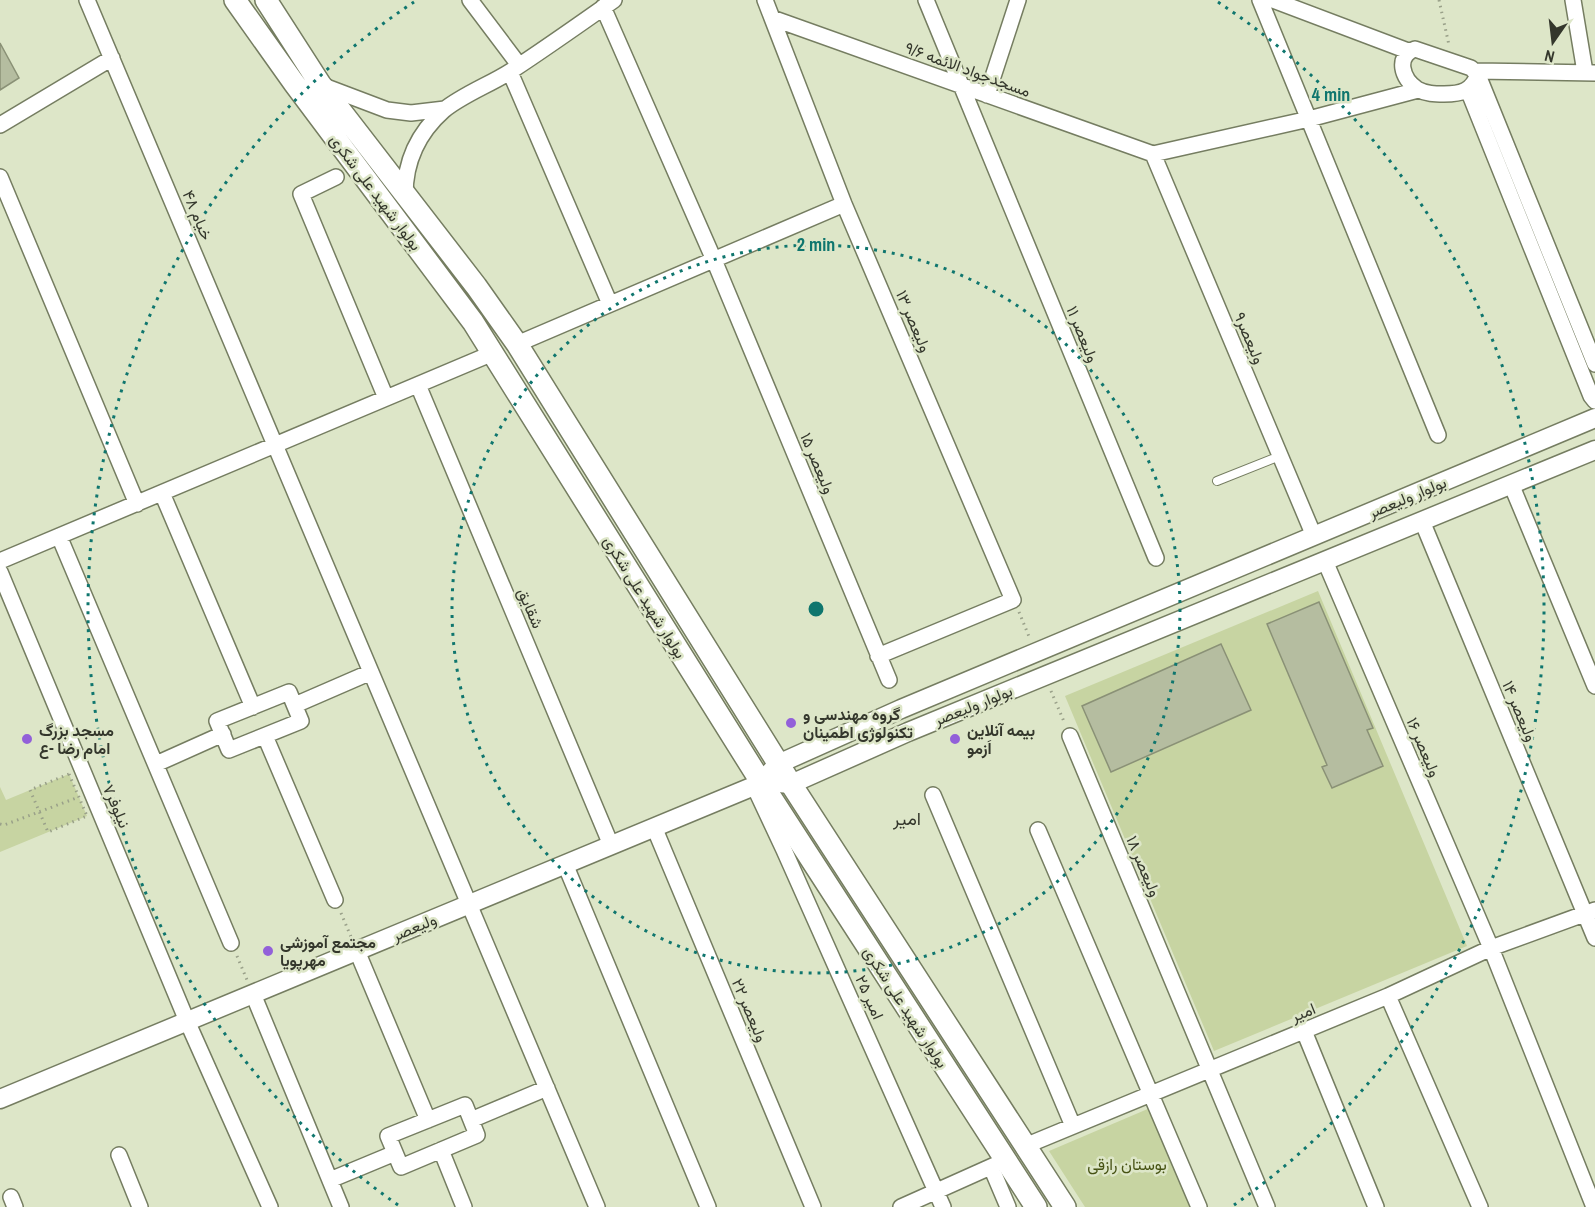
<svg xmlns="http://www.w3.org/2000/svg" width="1595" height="1207" font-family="'Archivo Narrow',Vazirmatn,sans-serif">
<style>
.green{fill:#c7d4a2}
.building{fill:#b5bda0;stroke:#8a9176;stroke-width:1.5}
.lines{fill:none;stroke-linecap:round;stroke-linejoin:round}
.service-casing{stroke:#757d61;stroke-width:10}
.minor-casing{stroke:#757d61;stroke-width:18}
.tertiary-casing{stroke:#757d61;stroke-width:21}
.secondary-casing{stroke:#757d61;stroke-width:24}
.path{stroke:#99a089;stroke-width:3;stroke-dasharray:1.5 4.5;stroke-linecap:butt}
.service{stroke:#fff;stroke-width:8}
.minor{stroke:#fff;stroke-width:15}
.tertiary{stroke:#fff;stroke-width:18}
.secondary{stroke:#fff;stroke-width:21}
.ring{fill:none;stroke:#0f766e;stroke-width:3;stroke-dasharray:3 6}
.poi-dot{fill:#9260d9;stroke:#dde6c8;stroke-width:2}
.labels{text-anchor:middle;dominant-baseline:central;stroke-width:5;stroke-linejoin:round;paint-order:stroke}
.street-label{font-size:16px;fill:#34372c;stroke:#dde6c8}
.poi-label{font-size:16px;font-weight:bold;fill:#34372c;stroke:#dde6c8;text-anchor:start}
.park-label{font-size:16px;fill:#465213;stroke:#dde6c8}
.neighbourhood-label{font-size:18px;fill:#34372c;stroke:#dde6c8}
.centre{fill:#0f766e;stroke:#dde6c8;stroke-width:3}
.ring-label{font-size:18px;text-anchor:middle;font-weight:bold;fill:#0f766e;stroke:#dde6c8;stroke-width:5;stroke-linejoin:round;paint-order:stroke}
</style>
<rect width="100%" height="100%" fill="#dde6c8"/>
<path class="green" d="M1318 591 1467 946 1214 1051 1065 696Z
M69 774 87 816 0 852V787L6 800Z
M1150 1108 1192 1207H1085L1049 1151Z"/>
<path class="building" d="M0 43 19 78 0 90Z
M1319 602 1373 728 1367 730 1383 766 1332 788 1322 767 1327 765 1267 624Z
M1221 644 1251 710 1111 772 1082 706Z"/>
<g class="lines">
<g class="service-casing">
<path id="service" d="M1217 481 1280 456"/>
</g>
<g class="minor-casing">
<path id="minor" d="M87 0 597 1207
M470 0 519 65
M765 0 844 204 1013 600 878 656
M926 0 1156 558
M1260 0 1438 435
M1273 0 1408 51
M1573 0 1585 72
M603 7 714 260 889 680
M772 18 1153 154
M1415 49 1471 68 1478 75C1471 91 1462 94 1444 94 1435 94 1426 94 1417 89 1402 79 1395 56 1415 49Z
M1475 71 1595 73
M510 72 610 304
M1478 75 1595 364
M321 85 387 110 411 113 445 109
M1468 90 1591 396 1595 401
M987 95 1018 0
M0 125 112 58
M1153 154 1314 536
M1153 154 1309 119 1418 90
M0 177 137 504
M336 177 301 194 386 398
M405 195C405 161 418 133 444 110 462 95 491 84 511 71 546 48 580 24 614 0
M517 344 844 204
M418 385 611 845
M1511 484 1595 686
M162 493 253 707
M1422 521 1595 938
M59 536 231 943
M0 561 493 353
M1325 561 1491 948 1594 1207
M0 572 187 1021 270 1207
M289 692 301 721 229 750 217 721Z
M295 705 371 672
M265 736 335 900
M1070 736 1267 1207
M156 764 223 734
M754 786 784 850 943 1207
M933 795 1073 1126
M654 827 813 1207
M1038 830 1199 1207
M565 864 708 1207
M357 951 428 1120
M253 994 341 1207
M1388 996 1480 1207
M1304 1031 1376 1207
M465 1105 477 1135 401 1167 388 1136Z
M471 1120 547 1088
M1025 1146 1388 996 1491 948 1595 910
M441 1150 464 1207
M119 1155 140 1207
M991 1167 1008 1207
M330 1180 395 1153
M11 1197 15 1207
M901 1207 1006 1160"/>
</g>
<g class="tertiary-casing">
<path id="tertiary" d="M778 783 791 784 908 732 1595 450
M0 1099 754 786 761 782 778 764 901 709 1595 418"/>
</g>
<g class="secondary-casing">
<path id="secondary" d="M235 0 294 83 473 322 761 782 1036 1207
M266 0 320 84 476 286 517 344 791 784 1065 1207"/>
</g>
<path class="path" d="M1439 0 1449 45
M1019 612 1030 639
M1051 691 1065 724
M69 774 87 816 48 832 30 790Z
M0 824 4 825 79 797
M341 913 351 937
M237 956 247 980"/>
<use href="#service" class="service"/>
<use href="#minor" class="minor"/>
<use href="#tertiary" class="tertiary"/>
<use href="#secondary" class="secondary"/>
</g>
<g class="ring">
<circle cx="816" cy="609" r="364"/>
<path d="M398 1205A728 728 0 0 1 414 2M1218 2A728 728 0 0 1 1234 1205"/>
</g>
<g class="poi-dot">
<circle cx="791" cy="723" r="6"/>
<circle cx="27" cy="739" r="6"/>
<circle cx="955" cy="739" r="6"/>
<circle cx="268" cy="951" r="6"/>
</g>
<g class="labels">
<g class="street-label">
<text transform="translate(968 69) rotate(20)">مسجدجواد الائمه ۹/۶</text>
<text transform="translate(376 192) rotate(53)">بولوار شهید علی شکری</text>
<text transform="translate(198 215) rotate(67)">خیام ۴۸</text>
<text transform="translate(914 321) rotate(67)">ولیعصر ۱۳</text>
<text transform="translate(1083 334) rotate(68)">ولیعصر ۱۱</text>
<text transform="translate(1250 338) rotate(67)">ولیعصر۹</text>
<text transform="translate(818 463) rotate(67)">ولیعصر ۱۵</text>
<text transform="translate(1407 497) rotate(-23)">بولوار ولیعصر</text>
<text transform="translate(645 597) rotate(58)">بولوار شهید علی شکری</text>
<text transform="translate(531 608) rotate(67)">شقایق</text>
<text transform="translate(973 705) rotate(-22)">بولوار ولیعصر</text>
<text transform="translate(1520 711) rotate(67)">ولیعصر ۱۴</text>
<text transform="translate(1424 747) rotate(67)">ولیعصر ۱۶</text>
<text transform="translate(117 806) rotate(67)">نیلوفر۷</text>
<text transform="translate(1144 866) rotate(67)">ولیعصر ۱۸</text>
<text transform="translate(414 927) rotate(-23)">ولیعصر</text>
<text transform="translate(870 997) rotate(66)">امیر ۲۵</text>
<text transform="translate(906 1007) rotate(57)">بولوار شهید علی شکری</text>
<text transform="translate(750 1010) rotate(67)">ولیعصر ۲۲</text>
<text transform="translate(1303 1012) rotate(-22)">امیر</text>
</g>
<g class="poi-label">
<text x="803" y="714">گروه مهندسی و<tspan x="803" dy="18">تکنولوژی اطمینان</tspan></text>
<text x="39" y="730">مسجد بزرگ<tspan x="39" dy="18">امام رضا -ع</tspan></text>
<text x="967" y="730">بیمه آنلاین<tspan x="967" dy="18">اَزمو</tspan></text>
<text x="280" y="942">مجتمع آموزشی<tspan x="280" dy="18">مهرپویا</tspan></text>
</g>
<g class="park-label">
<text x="1127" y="1164">بوستان رازقی</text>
</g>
<g class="neighbourhood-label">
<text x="907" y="818">امیر</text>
</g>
</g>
<circle cx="816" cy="609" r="9" class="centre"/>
<g class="ring-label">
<text x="1331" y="101">4 min</text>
<text x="816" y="251">2 min</text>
</g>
<g transform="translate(1553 42) rotate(194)" stroke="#dde6c8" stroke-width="4.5" paint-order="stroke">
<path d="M0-4.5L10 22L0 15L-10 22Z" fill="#34372c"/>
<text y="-9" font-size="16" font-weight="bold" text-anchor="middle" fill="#34372c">N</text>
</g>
</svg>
